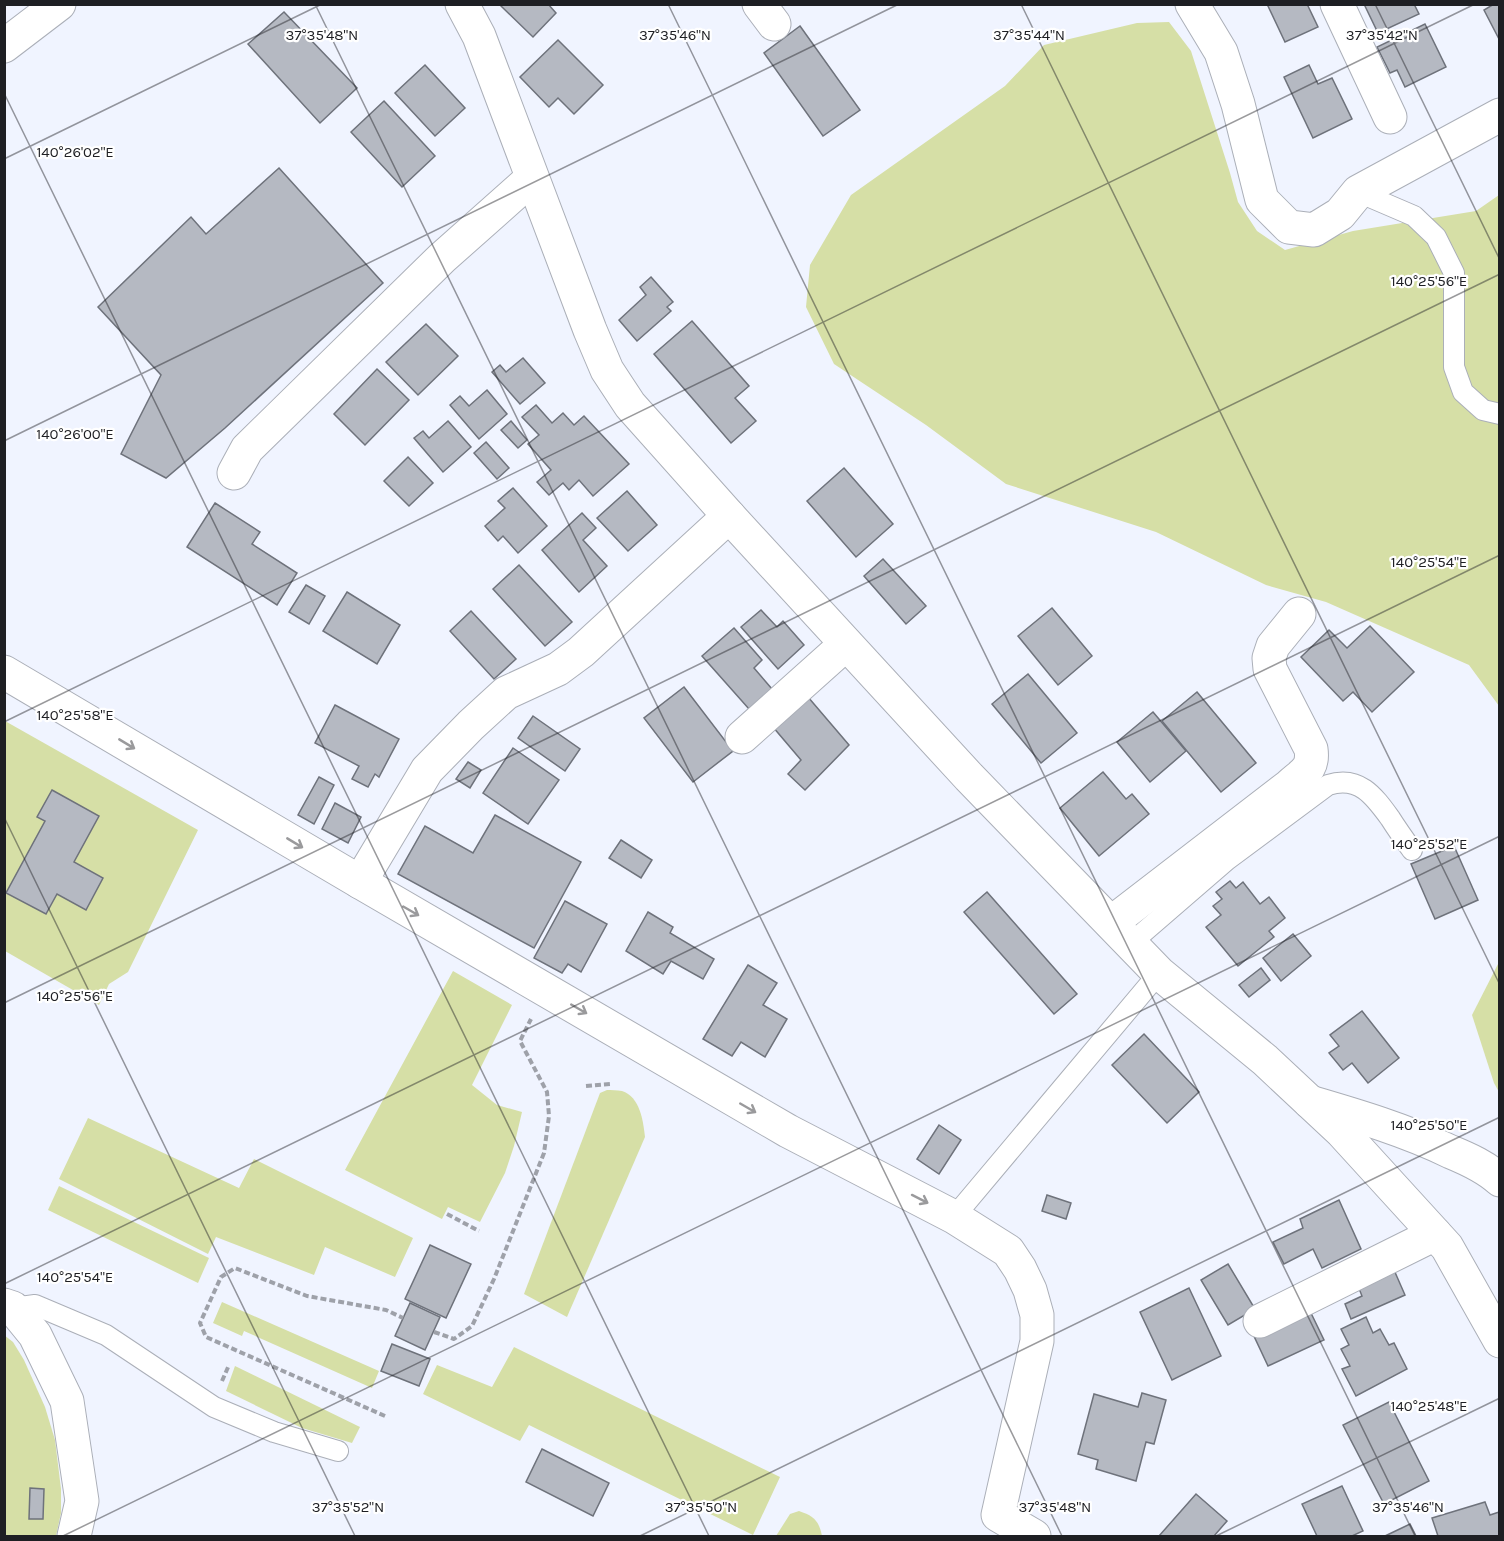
<svg xmlns="http://www.w3.org/2000/svg" width="1504" height="1541" viewBox="0 0 1504 1541" font-family="Karla,sans-serif">
  <style>
    .green { fill: #d6dfa6 }
    .building { fill: #b5b9c2; stroke: #6e727b; stroke-width: 1.5 }
    .lines { fill: none; stroke-linecap: round; stroke-linejoin: round }
    .service-casing { stroke: #abafb8; stroke-width: 22 }
    .minor-casing { stroke: #abafb8; stroke-width: 35 }
    .tertiary-casing { stroke: #abafb8; stroke-width: 35 }
    .path { stroke: #9ea1a9; stroke-width: 4; stroke-dasharray: 6 3; stroke-linecap: butt }
    .service { stroke: #fff; stroke-width: 20 }
    .minor { stroke: #fff; stroke-width: 33 }
    .tertiary { stroke: #fff; stroke-width: 33 }
    .oneway { stroke: #9a9a9c }
    .ticks { fill: none; stroke: #1e1f23; stroke-width: 1.5; stroke-opacity: 0.45 }
    .ticks-label { font-size: 15px; text-anchor: middle; fill: #1e1f23; stroke: #fff; stroke-width: 4.5; stroke-linejoin: round; paint-order: stroke }
  </style>
  <rect width="100%" height="100%" fill="#f0f4ff"/>
  <!-- green -->
  <g class="green">
    <path d="M1169,22L1191,51L1230,173L1238,202L1257,231L1285,250L1353,231L1476,211L1499,195V706L1469,665L1326,602L1266,585L1156,532L1006,484L926,425L834,364L806,307L810,265L851,195L1005,86L1044,45L1137,23Z"/>
    <path d="M5,721L198,830L128,972L109,984L99,1005L5,951Z"/>
    <path d="M1499,962V1092L1494,1083L1472,1015Z"/>
    <path d="M453,971L512,1005L472,1085L497,1105L522,1112L514,1146L505,1173L480,1222L448,1207L442,1219L345,1170Z"/>
    <path d="M607,1090C611,1090 617,1090 622,1091C640,1097 643,1120 645,1137L567,1317L524,1294L600,1093Z"/>
    <path d="M88,1118L239,1188L254,1159L413,1238L395,1277L325,1247L314,1275L216,1237L208,1254L59,1179Z"/>
    <path d="M59,1186L209,1258L198,1283L48,1210Z"/>
    <path d="M222,1302L379,1371L372,1388L244,1331L242,1336L213,1323Z"/>
    <path d="M4,1335L13,1342L24,1360L45,1407L55,1440L61,1489V1513L56,1536H5Z"/>
    <path d="M514,1347L780,1477L753,1535L529,1425L520,1441L423,1394L437,1365L492,1387Z"/>
    <path d="M235,1366L360,1427L352,1443L302,1428L226,1391Z"/>
    <path d="M799,1511C814,1516 819,1521 822,1536H776L790,1514Z"/>
  </g>
  <!-- building -->
  <g class="building">
    <path d="M503,4H548L556,13L533,37L501,6Z"/>
    <path d="M1267,4H1307L1318,27L1285,42Z"/>
    <path d="M1364,4H1414L1419,14L1378,33Z"/>
    <path d="M1494,4H1500V41L1484,10Z"/>
    <path d="M284,12L357,88L320,123L248,44Z"/>
    <path d="M1425,24L1446,67L1405,87L1397,70L1390,73L1377,47Z"/>
    <path d="M800,26L860,110L823,136L764,53Z"/>
    <path d="M558,40L603,85L574,114L558,98L549,107L520,77Z"/>
    <path d="M425,65L465,108L435,136L395,93Z"/>
    <path d="M1309,65L1318,84L1332,78L1352,119L1313,138L1284,77Z"/>
    <path d="M384,101L435,156L402,187L351,132Z"/>
    <path d="M279,168L383,283L225,428L166,478L121,454L161,375L98,307L191,217L206,234Z"/>
    <path d="M651,277L673,302L667,307L671,311L637,341L619,320L646,295L640,287Z"/>
    <path d="M692,321L749,386L735,398L756,421L731,443L654,354Z"/>
    <path d="M426,324L458,356L418,395L386,362Z"/>
    <path d="M523,358L545,383L520,404L492,372L500,365L506,372Z"/>
    <path d="M377,369L409,400L365,445L334,414Z"/>
    <path d="M487,390L507,414L479,439L450,405L460,396L469,406Z"/>
    <path d="M536,405L552,423L563,413L574,425L584,416L629,464L593,496L579,480L569,490L563,483L549,495L537,482L551,470L528,444L539,435L522,417Z"/>
    <path d="M448,421L471,447L443,472L414,438L423,431L429,438Z"/>
    <path d="M511,421L527,440L518,448L501,430Z"/>
    <path d="M486,442L509,468L497,479L474,453Z"/>
    <path d="M408,457L433,483L409,506L384,481Z"/>
    <path d="M844,468L893,524L856,557L807,501Z"/>
    <path d="M513,488L547,526L518,553L503,536L498,541L485,526L505,508L498,501Z"/>
    <path d="M627,491L657,525L628,551L597,518Z"/>
    <path d="M215,503L260,532L252,544L297,573L277,605L187,547Z"/>
    <path d="M582,513L596,528L583,540L607,566L579,592L542,550Z"/>
    <path d="M883,559L926,606L906,624L864,576Z"/>
    <path d="M519,565L572,622L545,646L493,589Z"/>
    <path d="M306,585L325,596L309,624L289,612Z"/>
    <path d="M347,592L400,625L377,664L323,631Z"/>
    <path d="M1052,608L1092,656L1058,685L1018,636Z"/>
    <path d="M761,610L777,627L783,621L804,645L778,669L741,627Z"/>
    <path d="M471,611L516,659L494,679L450,631Z"/>
    <path d="M1370,626L1414,672L1372,712L1353,692L1343,701L1301,657L1329,630L1347,648Z"/>
    <path d="M734,628L762,660L754,668L772,689L749,709L702,656Z"/>
    <path d="M1028,674L1077,733L1041,763L992,704Z"/>
    <path d="M684,687L733,751L693,782L644,718Z"/>
    <path d="M1197,692L1256,763L1221,792L1162,721Z"/>
    <path d="M808,697L849,745L805,790L788,774L801,760L773,727Z"/>
    <path d="M335,705L399,739L379,777L375,774L368,787L352,779L359,766L315,743Z"/>
    <path d="M1153,712L1186,751L1150,782L1117,742Z"/>
    <path d="M533,716L580,749L565,771L518,738Z"/>
    <path d="M513,748L559,780L528,824L483,793Z"/>
    <path d="M468,762L481,770L470,788L456,779Z"/>
    <path d="M1103,772L1126,799L1132,794L1149,814L1099,856L1060,808Z"/>
    <path d="M319,777L334,785L314,824L298,815Z"/>
    <path d="M52,790L99,816L74,862L103,878L86,910L57,894L46,914L6,893L45,821L37,817Z"/>
    <path d="M335,803L361,817L348,843L322,829Z"/>
    <path d="M495,815L581,862L534,948L398,874L425,826L473,853Z"/>
    <path d="M621,840L652,860L641,878L609,858Z"/>
    <path d="M1454,846L1478,900L1435,919L1411,864Z"/>
    <path d="M1230,881L1236,888L1243,882L1260,904L1269,897L1285,918L1269,931L1274,937L1238,966L1206,927L1221,915L1213,906L1222,899L1216,892Z"/>
    <path d="M987,892L1077,994L1054,1014L964,912Z"/>
    <path d="M565,901L607,924L581,972L568,964L562,973L534,958Z"/>
    <path d="M648,912L673,927L670,933L714,959L703,979L671,961L663,974L626,951Z"/>
    <path d="M1293,934L1311,956L1281,981L1263,958Z"/>
    <path d="M748,965L777,983L763,1005L787,1019L765,1057L741,1042L732,1056L703,1039Z"/>
    <path d="M1261,968L1270,980L1249,997L1239,985Z"/>
    <path d="M1362,1011L1399,1058L1368,1083L1352,1063L1343,1070L1329,1053L1339,1046L1330,1035Z"/>
    <path d="M1144,1034L1199,1092L1167,1123L1112,1065Z"/>
    <path d="M939,1125L961,1140L939,1174L917,1159Z"/>
    <path d="M1047,1195L1071,1203L1066,1219L1042,1211Z"/>
    <path d="M1339,1200L1361,1249L1322,1268L1313,1249L1284,1264L1273,1242L1303,1228L1300,1219Z"/>
    <path d="M430,1245L471,1264L446,1318L405,1299Z"/>
    <path d="M1228,1264L1255,1309L1228,1325L1201,1280Z"/>
    <path d="M1394,1270L1405,1295L1351,1319L1345,1304L1362,1296L1358,1286Z"/>
    <path d="M1189,1288L1221,1356L1172,1380L1140,1312Z"/>
    <path d="M410,1303L440,1317L425,1350L395,1336Z"/>
    <path d="M1309,1309L1324,1340L1268,1366L1253,1334Z"/>
    <path d="M1366,1317L1373,1333L1380,1329L1389,1345L1394,1343L1407,1369L1356,1396L1342,1369L1350,1366L1341,1349L1349,1345L1341,1329Z"/>
    <path d="M392,1344L430,1359L419,1386L381,1371Z"/>
    <path d="M1142,1393L1166,1400L1154,1444L1146,1442L1136,1481L1096,1469L1098,1460L1078,1454L1094,1394L1138,1407Z"/>
    <path d="M1389,1402L1429,1481L1384,1504L1343,1425Z"/>
    <path d="M542,1449L609,1483L593,1516L526,1482Z"/>
    <path d="M1342,1486L1363,1531L1352,1536H1317L1302,1504Z"/>
    <path d="M30,1488L44,1489L43,1519H29Z"/>
    <path d="M1196,1494L1227,1521L1214,1536H1159Z"/>
    <path d="M1485,1502L1490,1515L1499,1512L1500,1536H1438L1432,1518Z"/>
    <path d="M1410,1524L1416,1536H1385Z"/>
  </g>
  <g class="lines">
    <!-- service casing -->
    <g class="service-casing">
      <g id="service">
        <path d="M1358,192L1414,216L1436,237L1454,273V367L1463,392L1483,410L1500,414"/>
        <path d="M1131,943L1227,860L1328,785C1359,775 1374,796 1390,818C1397,829 1404,839 1412,850"/>
        <path d="M954,1217L1159,973"/>
        <path d="M13,1308L35,1305L106,1335L214,1407L274,1432L338,1451"/>
      </g>
    </g>
    <!-- minor casing -->
    <g class="minor-casing">
      <g id="minor">
        <path d="M759,4L774,24"/>
        <path d="M1192,4L1221,52L1238,104L1262,200L1289,227L1314,230L1340,214L1358,192L1500,115"/>
        <path d="M1337,4L1390,117"/>
        <path d="M4,46L59,4"/>
        <path d="M234,473L247,449L442,258L532,178"/>
        <path d="M4,672L360,882L788,1131L954,1217L1008,1251L1020,1269L1030,1290L1037,1315V1341L998,1515L1034,1536"/>
        <path d="M742,737L846,644"/>
        <path d="M360,882L427,770L471,725L506,693L558,669L581,652L729,516"/>
        <path d="M1111,923L1289,786C1303,773 1314,770 1311,749L1270,669L1269,658L1273,646L1299,614"/>
        <path d="M1310,1102C1358,1116 1405,1130 1451,1152C1468,1159 1486,1167 1500,1180"/>
        <path d="M4,1305L13,1308L35,1335L67,1401L82,1501L74,1536"/>
        <path d="M1260,1321L1435,1234"/>
      </g>
    </g>
    <!-- tertiary casing -->
    <g class="tertiary-casing">
      <path id="tertiary" d="M462,4L479,36L590,330L607,370L630,405L729,516L969,777L1159,973L1265,1060L1342,1132L1447,1247L1500,1341"/>
    </g>
    <!-- path -->
    <g class="path">
      <path d="M586,1086L610,1084"/>
      <path d="M447,1214L479,1231"/>
      <path d="M434,1332L454,1339L472,1326L494,1279L544,1153L549,1116L547,1092L520,1041L531,1019"/>
      <path d="M222,1381L229,1365"/>
      <path d="M385,1416L206,1337L200,1323L221,1277L235,1268L307,1296L386,1310L403,1318"/>
    </g>
    <!-- service -->
    <use href="#service" class="service"/>
    <!-- minor -->
    <use href="#minor" class="minor"/>
    <!-- tertiary -->
    <use href="#tertiary" class="tertiary"/>
  </g>
  <!-- one-way arrows -->
  <defs><path id="oneway-shaft" d="M-6 0H5M1.5-3L5.5 0L1.5 3" fill="none" stroke-width="1.6" stroke-linecap="round" stroke-linejoin="round" transform="scale(1.5)"/></defs>
  <g class="oneway">
    <use href="#oneway-shaft" transform="translate(127 744) rotate(31)"/>
    <use href="#oneway-shaft" transform="translate(295 843) rotate(31)"/>
    <use href="#oneway-shaft" transform="translate(411 911) rotate(30)"/>
    <use href="#oneway-shaft" transform="translate(579 1009) rotate(30)"/>
    <use href="#oneway-shaft" transform="translate(748 1108) rotate(30)"/>
    <use href="#oneway-shaft" transform="translate(920 1199) rotate(27)"/>
  </g>
  <!-- ticks -->
  <path class="ticks" d="M315,4L1062,1536M668,4L1415,1536M1021,4L1500,985M1375,4L1500,260M4,93L709,1536M4,159L322,4M4,441L899,4M4,722L1475,4M4,817L355,1536M4,1003L1500,274M4,1284L1500,555M63,1536L1500,836M640,1536L1500,1117M1216,1536L1500,1398"/>
  <g class="ticks-label">
    <text x="322" y="40">37°35'48"N</text>
    <text x="1029" y="40">37°35'44"N</text>
    <text x="1382" y="40">37°35'42"N</text>
    <text x="675" y="40">37°35'46"N</text>
    <text x="75" y="157">140°26'02"E</text>
    <text x="1429" y="286">140°25'56"E</text>
    <text x="75" y="439">140°26'00"E</text>
    <text x="1429" y="567">140°25'54"E</text>
    <text x="75" y="720">140°25'58"E</text>
    <text x="1429" y="849">140°25'52"E</text>
    <text x="75" y="1001">140°25'56"E</text>
    <text x="1429" y="1130">140°25'50"E</text>
    <text x="75" y="1282">140°25'54"E</text>
    <text x="1429" y="1411">140°25'48"E</text>
    <text x="348" y="1512">37°35'52"N</text>
    <text x="701" y="1512">37°35'50"N</text>
    <text x="1055" y="1512">37°35'48"N</text>
    <text x="1408" y="1512">37°35'46"N</text>
  </g>
  <!-- border -->
  <rect width="1504" height="1541" fill="none" stroke="#1e1f23" stroke-width="12"/>
</svg>
